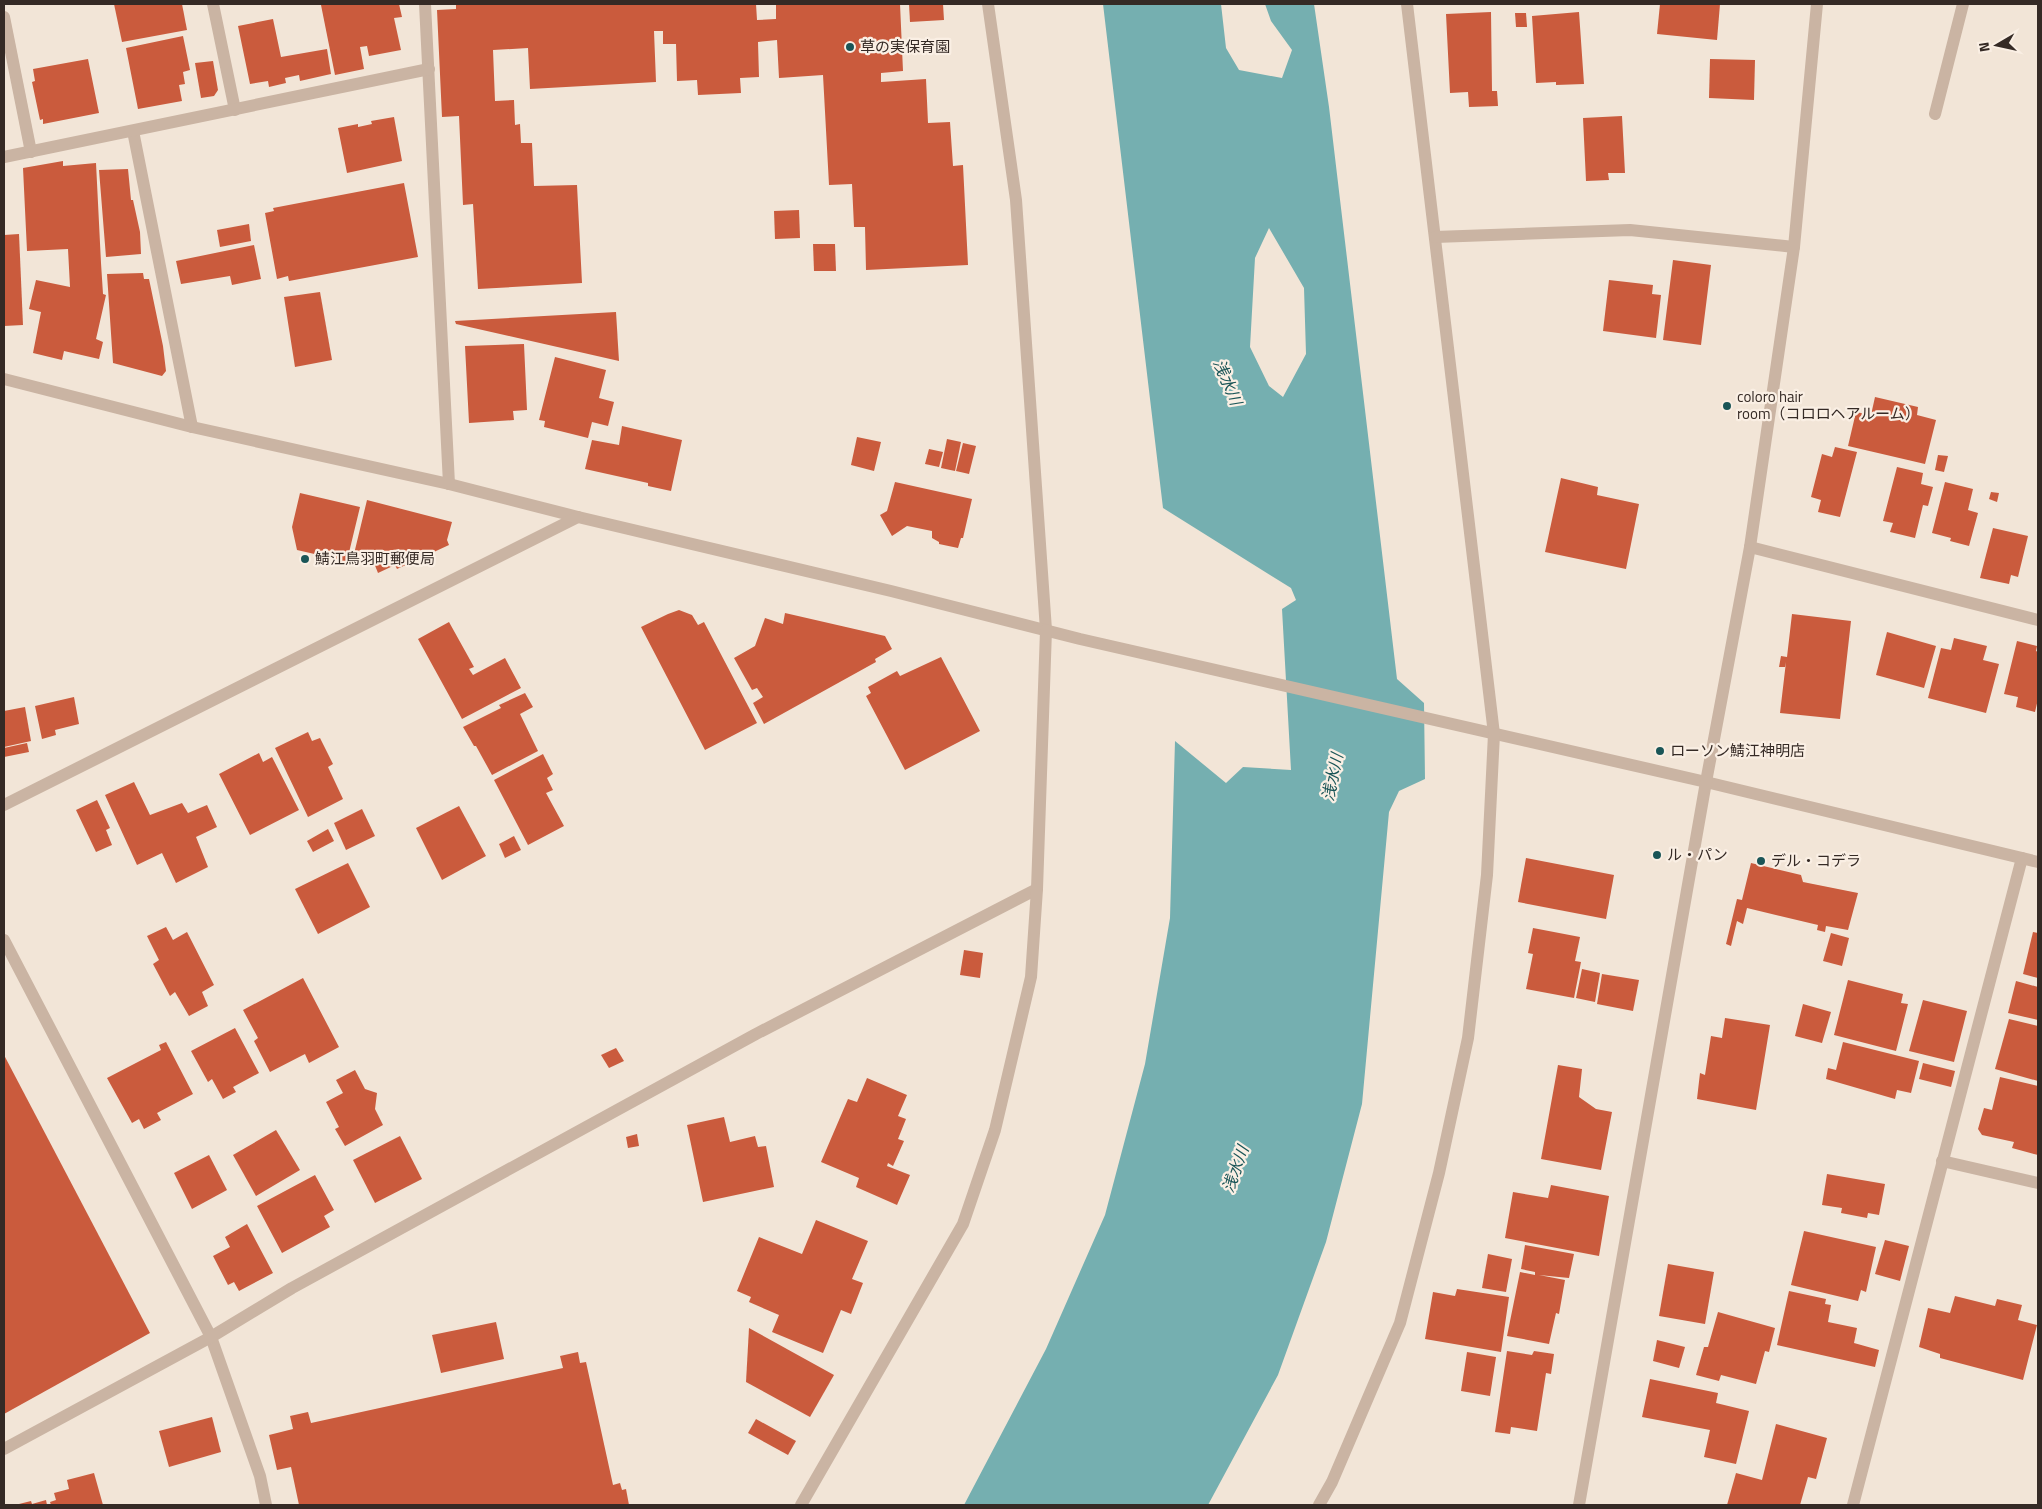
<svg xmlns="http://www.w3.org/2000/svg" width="2042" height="1509" viewBox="0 0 2042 1509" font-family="'Titillium Web','Noto Sans JP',sans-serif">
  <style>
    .water { fill: #75afb0; fill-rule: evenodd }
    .building { fill: #ca5b3d }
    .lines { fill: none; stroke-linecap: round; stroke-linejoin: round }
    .minor { stroke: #cab4a3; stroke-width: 12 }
    .tertiary { stroke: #cab4a3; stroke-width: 12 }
    .poi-dot { fill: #1a5557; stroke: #faefe4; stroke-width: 2 }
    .labels { text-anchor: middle; stroke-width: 4.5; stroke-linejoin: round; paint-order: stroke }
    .poi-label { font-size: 15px; fill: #352a25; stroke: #faefe4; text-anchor: start }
    .water-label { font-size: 16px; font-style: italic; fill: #1a5557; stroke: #faefe4 }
  </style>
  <rect width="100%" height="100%" fill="#f2e5d7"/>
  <!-- water -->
  <path class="water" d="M1103,4H1221L1226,48L1239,70L1282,78L1292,50L1271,21L1265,4H1314L1329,107L1397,679L1424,703L1425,779L1399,791L1389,812L1362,1104L1326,1242L1278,1375L1208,1505H964L1046,1349L1105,1215L1145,1064L1170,918L1175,741L1226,783L1243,767L1291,770L1282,609L1296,600L1291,588L1163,508ZM1269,228L1304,288L1306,354L1283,397L1269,386L1250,347L1255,258Z"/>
  <!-- building -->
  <g class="building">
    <path d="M114,4H182L187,30L122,42Z"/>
    <path d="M329,4H399L402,17L394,18L401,50L369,56L367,46L360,47L364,69L335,75L321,5Z"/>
    <path d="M456,4H756L757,20L776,19V4H900L903,71L881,73V82L926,79L928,123L950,122L953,166L963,165L968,265L866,270L865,227H854L852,184L829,185L823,75L779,78L777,40L758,42L759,77L740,78L741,93L698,95L697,80L677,81L676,44H663V31H654L656,82L530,89L528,48L493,50L495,101L514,100L515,125L520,124L521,143H532L534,186L577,185L582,283L478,289L473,204L463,205L459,116L442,117L437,10L456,9Z"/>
    <path d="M909,4H943L944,20L910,22Z"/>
    <path d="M1660,4H1720L1717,40L1657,34Z"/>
    <path d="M1491,12L1492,91H1497L1498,106L1469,107L1468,92L1450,93L1446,14Z"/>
    <path d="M1579,12L1584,84L1556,85V82L1536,83L1532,16Z"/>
    <path d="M1515,13H1526L1527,27H1516Z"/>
    <path d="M273,19L281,57L327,49L331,74L300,81L299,75L285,78L286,83L269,87L268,81L250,84L238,26Z"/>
    <path d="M183,36L190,70L183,72L185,84L179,85L182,101L138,109L126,48Z"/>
    <path d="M88,59L99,113L43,124V119L40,120L32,82L35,81L33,69Z"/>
    <path d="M1710,59L1755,60L1754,100L1709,98Z"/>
    <path d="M213,61L218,90L214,96L201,98L195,63Z"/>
    <path d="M1622,116L1625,173H1608L1609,180L1586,181L1583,118Z"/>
    <path d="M394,117L402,161L347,173L338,128L358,124V127L372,124L371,121Z"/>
    <path d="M63,161V166L96,163L101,263L103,294L106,295L96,339L103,342L99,359L64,351L62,360L33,353L41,312L29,309L36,280L70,287L68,249L27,251L23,168Z"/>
    <path d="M128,169L131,200H133L140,232L141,254L106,257L99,170Z"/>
    <path d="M404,183L418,257L289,281L288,276L277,279L265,213L274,211L273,208Z"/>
    <path d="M799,210L800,238L775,239L774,211Z"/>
    <path d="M249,224L251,241L220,247L217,230Z"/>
    <path d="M19,234L23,325L4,326V235Z"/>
    <path d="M813,244H835L836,271H814Z"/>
    <path d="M254,245L261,279L232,285L230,276L181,284L176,261Z"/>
    <path d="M1673,260L1711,265L1701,345L1663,340Z"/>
    <path d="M143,273L144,279H149L163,346L166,371L162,376L113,363L107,274Z"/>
    <path d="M1609,280L1653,285L1652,294L1661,295L1656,338L1603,331Z"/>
    <path d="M320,292L332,360L295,367L284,297Z"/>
    <path d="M616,312L619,361L456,324L455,321Z"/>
    <path d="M524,344L527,410L513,411L514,420L469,423L465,346Z"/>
    <path d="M555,357L606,370L599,398L614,402L608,426L592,422L588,438L544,427L545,421L539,420Z"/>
    <path d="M1875,397L1918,407L1917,415L1936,420L1925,464L1848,446L1856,412L1871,415Z"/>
    <path d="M622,426L682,440L671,491L648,486V483L585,469L592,440L619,445Z"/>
    <path d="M857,437L881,442L874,471L851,465Z"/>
    <path d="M947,439L961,442L955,471L941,468Z"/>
    <path d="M963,443L976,446L969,474L956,471Z"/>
    <path d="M1835,447L1857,452L1840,517L1818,512L1821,500L1811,497L1822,454L1832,457Z"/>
    <path d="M929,449L943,452L939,467L925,464Z"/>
    <path d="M1938,455L1948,456L1944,472L1935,470Z"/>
    <path d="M1897,467L1923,473L1921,484L1933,487L1928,506L1923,505L1915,538L1890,532L1893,523L1883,521Z"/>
    <path d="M1561,478L1598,487L1597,495L1639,504L1626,569L1545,552Z"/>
    <path d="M895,482L972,499L963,538H961L958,548L939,544V542L932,538V531L907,526L892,536L880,515L887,511Z"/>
    <path d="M1945,482L1973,489L1968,510L1978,513L1969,546L1950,541L1951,538L1932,533Z"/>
    <path d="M1991,492L1999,493L1997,502L1989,499Z"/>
    <path d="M300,493L360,507L346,565L332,562V558L297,550L292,527Z"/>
    <path d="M367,500L452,522L447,540L449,545L397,569L395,565L378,573L372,558L354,554Z"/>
    <path d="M1993,528L2028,536L2018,577L2011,575L2009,584L1980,578Z"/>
    <path d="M679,610L692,615L698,625L704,622L757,723L705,750L641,627L668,614Z"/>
    <path d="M785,613L885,636L892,649L875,659L876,662L764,724L753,703L763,697L757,688L752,690L734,658L755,646L765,618L783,624Z"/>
    <path d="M1792,614L1851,621L1840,719L1780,713L1786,662L1785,667H1779L1781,656L1787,657Z"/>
    <path d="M449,622L474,667L469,669L473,675L505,658L521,688L462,719L418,639Z"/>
    <path d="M1887,632L1936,646L1924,688L1876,675Z"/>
    <path d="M1954,638L1987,646L1983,660L1999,664L1986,713L1928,698L1941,648L1951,650Z"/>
    <path d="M2017,641L2037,646L2036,651L2038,652V699L2035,712L2016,707L2018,697L2004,694Z"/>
    <path d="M941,657L980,731L905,770L866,696L871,693L868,687L897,671L900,676Z"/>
    <path d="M525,693L533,707L520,714L538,751L492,775L476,746H474L463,727L501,708L499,705Z"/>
    <path d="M74,697L79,724L55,730L56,735L42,739L35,706Z"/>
    <path d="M25,707L31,741L4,747V711Z"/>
    <path d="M308,732L312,741L320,738L333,764L328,767L343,799L308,817L275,748Z"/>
    <path d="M27,743L29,752L4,757V748Z"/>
    <path d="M259,753L263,762L272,757L299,810L250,835L219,774Z"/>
    <path d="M543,754L553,774L547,778L553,790L546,793L564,826L528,845L494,780Z"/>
    <path d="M134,782L150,815L182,803L188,813L207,805L217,827L196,837L208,867L176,883L162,853L137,865L105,795Z"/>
    <path d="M97,800L110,828L106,830L112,845L96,852L76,810Z"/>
    <path d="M459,806L486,856L442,880L416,828Z"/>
    <path d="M362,809L375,836L346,850L334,823Z"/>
    <path d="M328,829L334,841L313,852L307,841Z"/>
    <path d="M514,836L521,850L505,858L499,844Z"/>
    <path d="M1526,858L1614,875L1606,919L1518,902Z"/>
    <path d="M348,863L370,907L318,934L295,889Z"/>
    <path d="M1751,863L1801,875L1803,882L1858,893L1848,930L1826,926L1825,932L1817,930L1818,925L1747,908L1743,924L1737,921L1731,946L1726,944L1737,899L1742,900Z"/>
    <path d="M166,927L173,940L187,932L214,985L202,992L208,1006L189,1016L175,992L170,996L153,964L159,960L147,936Z"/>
    <path d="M1533,928L1580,937L1575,961L1581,962L1574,998L1526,989L1533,954L1528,953Z"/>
    <path d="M2033,932L2038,933V978L2023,974Z"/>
    <path d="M1831,933L1849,938L1842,966L1823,961Z"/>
    <path d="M964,950L983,953L980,978L960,975Z"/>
    <path d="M1582,969L1600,973L1595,1002L1576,998Z"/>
    <path d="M1602,974L1639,980L1633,1011L1597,1004Z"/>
    <path d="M303,978L339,1047L309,1063L305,1054L270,1072L254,1041L258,1038L243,1010Z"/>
    <path d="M1848,980L1903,994L1901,1003L1908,1004L1896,1051L1834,1035Z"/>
    <path d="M2016,981L2038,987V1020L2008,1013Z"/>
    <path d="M1923,1000L1967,1011L1954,1062L1909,1051Z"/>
    <path d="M1803,1004L1831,1012L1822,1043L1795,1036Z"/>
    <path d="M1725,1018L1770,1025L1756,1110L1697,1099L1700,1073L1705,1075L1711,1036L1722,1038Z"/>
    <path d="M2009,1019L2038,1026V1081L1995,1069Z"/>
    <path d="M235,1028L259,1073L233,1087L236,1092L223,1099L212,1079L208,1082L191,1051Z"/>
    <path d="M166,1042L193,1094L157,1113L161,1120L144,1129L139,1119L132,1123L107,1078L161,1050L159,1045Z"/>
    <path d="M1843,1042L1919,1061L1911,1093L1897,1090L1895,1099L1826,1079L1828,1068L1836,1070Z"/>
    <path d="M616,1048L624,1061L609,1068L601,1055Z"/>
    <path d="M4,1055L150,1333L4,1414Z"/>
    <path d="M1923,1063L1955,1071L1951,1087L1919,1079Z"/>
    <path d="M1558,1065L1582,1069L1579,1097L1596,1109L1612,1112L1601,1170L1541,1159Z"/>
    <path d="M355,1070L365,1089L377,1093L375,1109L383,1125L345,1146L335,1129L339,1127L326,1102L343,1093L336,1080Z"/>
    <path d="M2000,1077L2038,1086V1155L2012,1148L2014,1142L1982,1135L1978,1129L1984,1108L1992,1110Z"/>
    <path d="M867,1078L907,1095L898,1116L906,1119L898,1139L904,1141L893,1166L888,1163L887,1166L910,1175L897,1205L856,1187L859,1178L821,1162L848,1099L857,1102Z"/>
    <path d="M724,1117L730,1142L755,1136L758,1147L766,1146L774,1187L703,1202L687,1125Z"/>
    <path d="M276,1130L300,1170L256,1196L233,1155Z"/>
    <path d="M637,1134L639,1146L628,1148L626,1137Z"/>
    <path d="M400,1136L422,1179L375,1203L353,1160Z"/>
    <path d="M209,1155L227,1190L192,1209L174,1173Z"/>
    <path d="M1827,1174L1885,1184L1879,1215L1868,1213L1867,1218L1841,1213L1842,1208L1822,1205Z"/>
    <path d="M315,1175L334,1210L324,1216L330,1227L282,1253L257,1206Z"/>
    <path d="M1551,1185L1609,1196L1599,1256L1505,1238L1513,1192L1548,1198Z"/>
    <path d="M816,1220L868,1241L852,1279L863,1283L851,1314L841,1310L823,1353L772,1332L779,1315L749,1302L751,1297L737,1291L759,1237L802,1254Z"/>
    <path d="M247,1224L273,1273L239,1291L234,1282L228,1285L213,1256L230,1247L225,1237Z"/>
    <path d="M1804,1231L1876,1247L1866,1292L1861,1290L1858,1301L1791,1285Z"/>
    <path d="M1885,1240L1909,1246L1900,1281L1875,1274Z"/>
    <path d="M1525,1245L1574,1254L1569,1278L1539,1275L1565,1280L1559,1314L1556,1313L1549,1344L1507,1336L1520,1272L1535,1275V1272L1521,1269Z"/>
    <path d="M1488,1254L1512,1259L1506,1292L1482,1288Z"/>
    <path d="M1668,1264L1714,1272L1705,1324L1659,1316Z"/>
    <path d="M1457,1289L1509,1297L1501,1352L1425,1339L1433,1292L1455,1296Z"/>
    <path d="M1789,1291L1826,1299L1825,1304L1831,1305L1828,1322L1857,1328L1854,1343L1879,1350L1875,1367L1777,1345Z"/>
    <path d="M1955,1296L1995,1306L1997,1299L2022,1305L2018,1320L2037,1325L2023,1380L1940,1358V1354L1919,1347L1928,1308L1950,1313Z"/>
    <path d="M1718,1312L1775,1328L1769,1352L1765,1351L1756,1384L1721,1375L1719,1381L1696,1375L1704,1347H1708Z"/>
    <path d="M496,1322L504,1359L441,1373L432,1335Z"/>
    <path d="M749,1328L834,1375L810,1417L746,1382Z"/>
    <path d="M1657,1340L1685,1347L1679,1368L1653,1361Z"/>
    <path d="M1507,1351L1532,1355L1534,1351L1554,1354L1551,1374L1546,1373L1537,1431L1511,1427L1510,1434L1495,1432Z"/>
    <path d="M578,1352L580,1363L586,1362L613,1485L620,1483L622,1490L626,1489L629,1505H299L291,1467L277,1470L269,1435L293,1429L290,1416L308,1412L311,1423L563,1368L560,1356Z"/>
    <path d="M1467,1352L1496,1357L1490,1396L1461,1391Z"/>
    <path d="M1650,1379L1718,1393L1716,1403L1749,1411L1736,1464L1704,1457L1710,1430L1642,1417Z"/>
    <path d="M212,1417L221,1452L169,1467L159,1431Z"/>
    <path d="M756,1419L796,1441L788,1455L748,1433Z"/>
    <path d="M1776,1424L1827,1438L1816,1479L1808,1477L1800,1505H1727L1736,1473L1762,1480Z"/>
    <path d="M94,1473L103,1505H51L50,1502L56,1500L54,1493L69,1489L67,1480Z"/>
    <path d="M46,1500L47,1505H15L31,1501L32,1504Z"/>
  </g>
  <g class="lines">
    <!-- minor -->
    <g class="minor">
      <path d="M213,4L235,110"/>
      <path d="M425,4L449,484"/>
      <path d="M988,4L1016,200L1046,630"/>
      <path d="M1407,4L1494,734"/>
      <path d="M4,17L31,152"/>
      <path d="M1935,114L1963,4"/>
      <path d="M133,131L192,427"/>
      <path d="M4,157L429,69"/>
      <path d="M1435,237L1630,230L1794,247"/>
      <path d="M1750,547L2038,620"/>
      <path d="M4,940L211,1337L260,1476L266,1505"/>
      <path d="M1942,1161L2038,1183"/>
      <path d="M4,1449L211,1337L292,1288L756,1034L1037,889"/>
      <path d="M1853,1505L2022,858"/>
    </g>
    <!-- tertiary -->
    <g class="tertiary">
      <path d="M4,379L192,427L449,484L578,517L891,591L1080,639L1706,782L2038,862"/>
      <path d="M4,805L578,517"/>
      <path d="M801,1505L963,1224L995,1130L1031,977L1037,889L1046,630"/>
      <path d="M1319,1505L1332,1482L1400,1323L1439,1173L1468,1038L1487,875L1494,734"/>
      <path d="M1579,1505L1706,782L1750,547L1794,247L1817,4"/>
    </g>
  </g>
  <!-- markers -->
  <g class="poi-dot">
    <circle cx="850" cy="47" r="5"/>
    <circle cx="1727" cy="406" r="5"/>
    <circle cx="305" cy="559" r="5"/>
    <circle cx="1660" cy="751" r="5"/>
    <circle cx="1657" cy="855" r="5"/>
    <circle cx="1761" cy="861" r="5"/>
  </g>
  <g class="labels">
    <!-- poi labels -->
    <g class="poi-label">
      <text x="860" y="52">草の実保育園</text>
      <text x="1737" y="402">coloro hair<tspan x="1737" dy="17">room（コロロヘアルーム）</tspan></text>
      <text x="315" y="564">鯖江鳥羽町郵便局</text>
      <text x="1670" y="756">ローソン鯖江神明店</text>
      <text x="1667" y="860">ル・パン</text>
      <text x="1771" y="866">デル・コデラ</text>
    </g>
    <!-- water labels -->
    <g class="water-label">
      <text transform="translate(1228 382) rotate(67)" y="6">浅水川</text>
      <text transform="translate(1332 777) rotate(-78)" y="6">浅水川</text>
      <text transform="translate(1235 1169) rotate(-70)" y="6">浅水川</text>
    </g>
  </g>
  <!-- border -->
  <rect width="2042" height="1509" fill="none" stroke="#352a25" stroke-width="10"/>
  <!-- north arrow -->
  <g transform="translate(1997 45) rotate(261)" stroke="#faefe4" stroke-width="4" paint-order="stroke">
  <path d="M0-4L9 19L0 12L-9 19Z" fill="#352a25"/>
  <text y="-8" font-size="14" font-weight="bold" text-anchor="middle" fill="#352a25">N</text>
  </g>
</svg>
